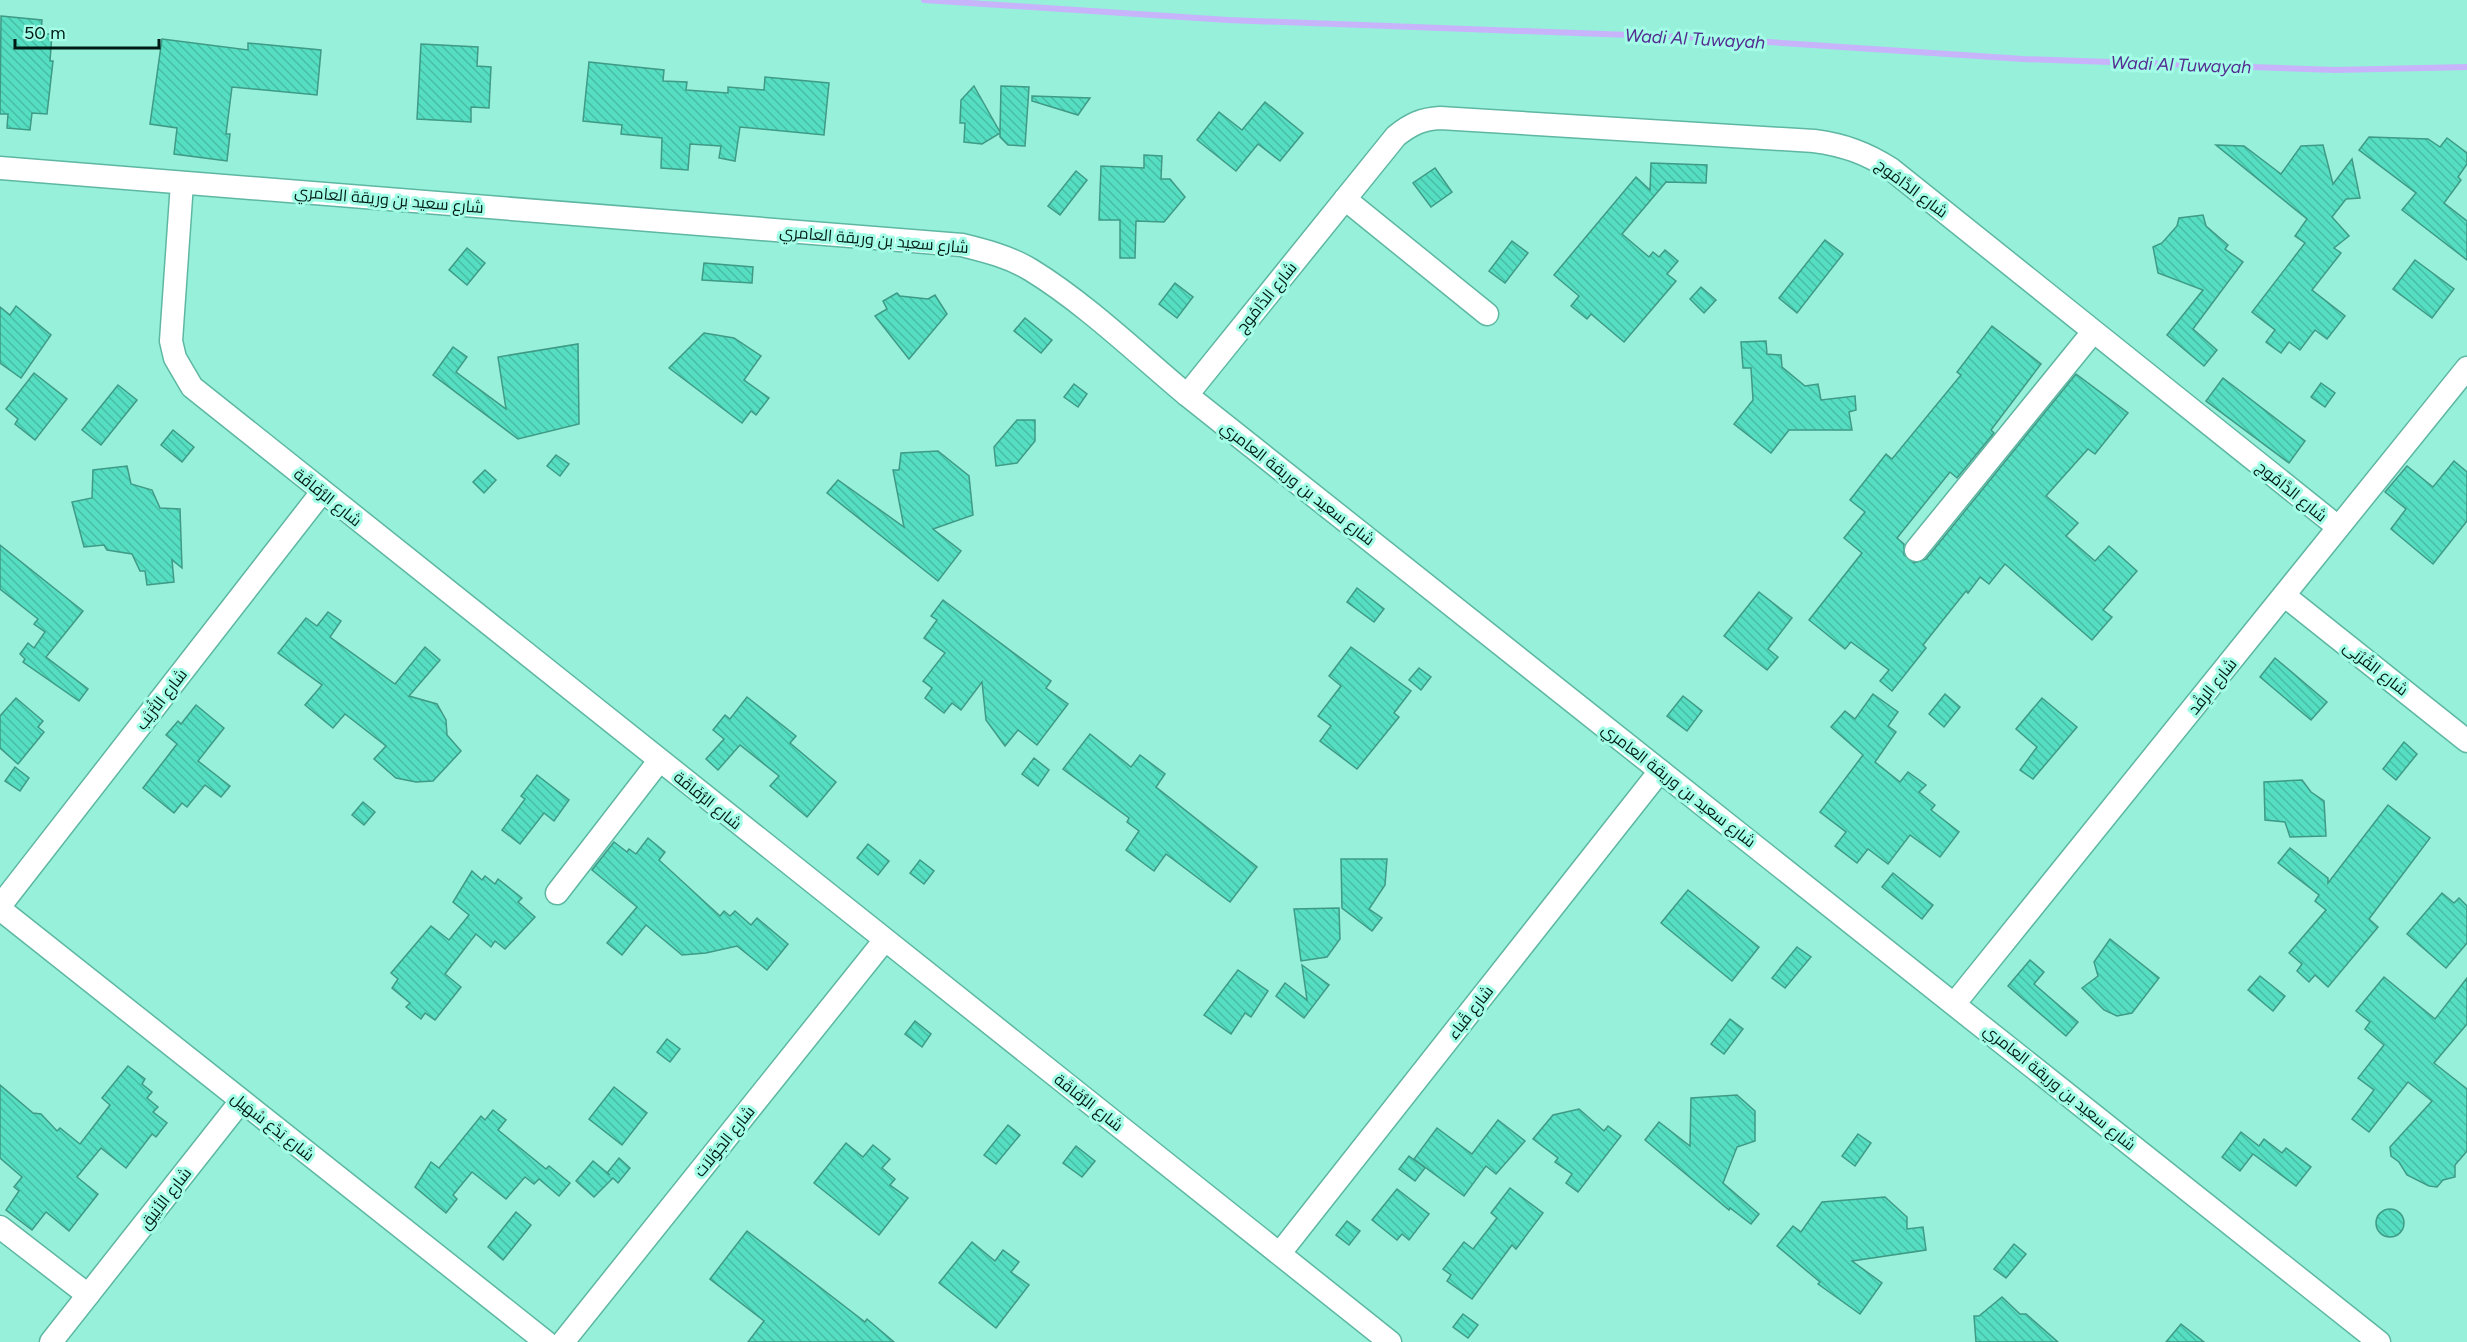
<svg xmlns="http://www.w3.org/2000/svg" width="2467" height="1342" viewBox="0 0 2467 1342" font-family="Figtree,Cairo,sans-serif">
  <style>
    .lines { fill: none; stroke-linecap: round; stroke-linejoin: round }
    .stream { stroke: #c7b4fb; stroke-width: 6 }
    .building { fill: url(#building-back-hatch); stroke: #3f9a86; stroke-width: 1.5 }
    .minor-casing { stroke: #5eb7a2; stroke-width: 25 }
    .minor { stroke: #fff; stroke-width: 22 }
    .labels { text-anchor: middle; stroke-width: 6; stroke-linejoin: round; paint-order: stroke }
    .street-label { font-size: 16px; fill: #001b15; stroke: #a4fee7 }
    .water-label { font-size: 18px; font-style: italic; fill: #542d91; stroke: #a4fee7 }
  </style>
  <defs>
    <pattern id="building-back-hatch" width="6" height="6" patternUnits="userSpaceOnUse" patternTransform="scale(1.5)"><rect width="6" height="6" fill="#55dec1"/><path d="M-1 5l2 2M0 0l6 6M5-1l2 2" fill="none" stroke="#48bea5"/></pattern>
  </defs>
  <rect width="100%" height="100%" fill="#97f0da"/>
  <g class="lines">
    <!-- stream -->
    <path class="stream" d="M924,0L1228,20L1708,38L2023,59L2335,70L2467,67"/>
  </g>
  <!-- building -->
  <g class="building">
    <path d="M1,16L42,20L41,34H52L50,61H53L47,114L32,113L30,130L7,128L8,114H0Z"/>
    <path d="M162,39L248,50V43L321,50L317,95L232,87L226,134H230L227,161L174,154L177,128L150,124Z"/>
    <path d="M421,44L478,47L477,66L491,67L489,108L471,107V122L417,119Z"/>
    <path d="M589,62L664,70L663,81L687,82L686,90L728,93V87L764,90L765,77L829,83L824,135L740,127L735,161L719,158L721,146L690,144L688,170L661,168L662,138L621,134L622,125L583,121Z"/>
    <path d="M974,86L1000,132L1001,86L1029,87L1025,146L1008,145L1000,137V133L982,144L964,142L965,123H960L961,100Z"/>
    <path d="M1032,96L1090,98L1078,115L1032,101Z"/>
    <path d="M1265,102L1303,133L1280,161L1258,144L1236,171L1197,140L1219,112L1242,130Z"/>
    <path d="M2369,137L2428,139L2440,147L2447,138L2467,153V164L2458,177L2461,180L2444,203L2467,221V260L2402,210L2416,193L2359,150Z"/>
    <path d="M2216,145L2244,146L2281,174L2301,146L2323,145L2333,184L2352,159L2360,198L2346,199L2332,217L2349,236L2334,248L2341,253L2312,290L2345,316L2327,339L2315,330L2300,350L2289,342L2281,353L2266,342L2275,330L2252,312L2305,243L2295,236L2307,219Z"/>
    <path d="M1144,155L1162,156L1161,179H1170L1185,197L1164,222L1136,221L1135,258H1120V220H1099L1101,166L1144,168Z"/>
    <path d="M1651,163L1707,165L1706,183L1666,182L1622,234L1649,257L1653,252L1659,257L1665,250L1678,261L1667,274L1676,281L1624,342L1591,314L1587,319L1571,306L1579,296L1554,275L1636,177L1650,190Z"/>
    <path d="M1435,168L1452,192L1431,207L1413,183Z"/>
    <path d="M1076,171L1087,180L1060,215L1048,206Z"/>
    <path d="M2203,215L2206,226L2228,245L2225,249L2243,262L2193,329L2217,350L2204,366L2167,335L2203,290L2158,273L2153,247L2162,243L2177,226L2179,218Z"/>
    <path d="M1825,240L1843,254L1797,313L1779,298Z"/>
    <path d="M1512,241L1528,253L1505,283L1489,271Z"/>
    <path d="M467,248L485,263L467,285L449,270Z"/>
    <path d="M2415,260L2454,289L2432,318L2393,289Z"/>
    <path d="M704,263L753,267L752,283L702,280Z"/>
    <path d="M1175,283L1193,297L1177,318L1159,304Z"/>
    <path d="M1701,287L1716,300L1704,313L1690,299Z"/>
    <path d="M897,293L900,296L928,299L935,295L947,314L909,359L875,316L887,309L883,301Z"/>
    <path d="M16,306L51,335L21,378L0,363V307L10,315Z"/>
    <path d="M1025,318L1052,340L1041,353L1014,331Z"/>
    <path d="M1992,326L2041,364L1991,430L1994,433L1957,478L1950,472L1897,538L1904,544V555L1914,563L1926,559L2076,374L2128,413L2095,454L2088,449L2046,496L2078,523L2066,536L2095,561L2109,546L2137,571L2103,610L2112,617L2092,640L2005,564L1989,584L1980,577L1968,593L1966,591L1923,645L1926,648L1892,691L1880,681L1889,670L1851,642L1845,649L1809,620L1862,553L1844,538L1865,512L1850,500L1886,454L1892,459L1961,375L1957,372Z"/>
    <path d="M704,333L734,338L761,356L744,380L769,398L756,415L751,411L742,423L669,368Z"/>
    <path d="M1766,341L1767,354L1781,355L1782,367L1805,386L1818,384L1821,400L1855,396L1856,410L1849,412L1852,430H1789L1771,453L1734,424L1753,400L1751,368H1743L1741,342Z"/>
    <path d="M578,344L579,424L518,439L433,375L453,347L467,357L456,372L506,409L498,357Z"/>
    <path d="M34,373L67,399L35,440L15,424L18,419L6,409Z"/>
    <path d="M2223,378L2305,441L2289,463L2206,401Z"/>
    <path d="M2321,383L2335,393L2325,407L2311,397Z"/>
    <path d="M1074,384L1087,394L1078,407L1064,397Z"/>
    <path d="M118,385L137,400L101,445L82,430Z"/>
    <path d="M1017,420H1035V441L1017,463L996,466L994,447Z"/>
    <path d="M173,430L194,447L182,462L161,445Z"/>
    <path d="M938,451L969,476L973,515L933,529L961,551L938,581L827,493L838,480L904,527L893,470H899L901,453Z"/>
    <path d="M556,455L569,464L560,476L547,466Z"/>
    <path d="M2454,461L2467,472V521L2433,564L2391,529L2406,509L2385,492L2407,466L2433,487Z"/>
    <path d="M127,466L131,484L152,490L160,508L180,509L182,568L172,560L174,582L147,585L145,571H140L132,554L107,550L104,545L84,547L72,502L92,498L93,470Z"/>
    <path d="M485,470L496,480L484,493L473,482Z"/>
    <path d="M0,545L83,611L46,657L88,689L79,701L23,662L25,659L20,654L28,643L34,648L45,632L34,624L38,619L0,589Z"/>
    <path d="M1357,588L1384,609L1374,622L1347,602Z"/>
    <path d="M1759,592L1792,618L1768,649L1778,657L1767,670L1724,636Z"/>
    <path d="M943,600L1051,681L1046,688L1068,704L1037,745L1018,730L1005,746L986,720L982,682L961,710L952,703L944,713L925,698L932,688L923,681L945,653L924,638L937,620L931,616Z"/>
    <path d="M328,612L341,621L330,637L395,684L425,647L440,660L409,696L437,704L446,720L447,735L461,751L433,781L416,782L396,778L374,759L386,746L345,714L333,728L305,705L322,685L278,653L306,618L317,626Z"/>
    <path d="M1351,647L1411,691L1394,713L1399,717L1357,769L1320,741L1331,726L1318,716L1341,686L1329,676Z"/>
    <path d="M2275,658L2327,702L2311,720L2260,677Z"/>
    <path d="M1419,668L1431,677L1421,690L1409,680Z"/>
    <path d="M1873,694L1898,712L1888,726L1896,732L1875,762L1900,782L1908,772L1926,785L1919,792L1935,805L1931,810L1959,832L1940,857L1910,835L1888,864L1868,849L1857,863L1835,846L1846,832L1820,812L1863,755L1831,727L1845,711L1855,719Z"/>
    <path d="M1945,694L1960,707L1944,727L1929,714Z"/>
    <path d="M1683,696L1702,711L1687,731L1667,716Z"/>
    <path d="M747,697L796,736L790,743L836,782L807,817L770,786L779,776L740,745L718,770L706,759L724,739L713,730L725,715L730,719Z"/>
    <path d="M16,698L43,721L38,727L44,732L18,764L0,748V716Z"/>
    <path d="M2042,698L2077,727L2033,779L2020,770L2037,747L2016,729Z"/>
    <path d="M196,705L224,728L198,761L230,786L221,797L205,785L187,807L182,803L174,813L143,788L177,744L166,735L178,721L181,724Z"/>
    <path d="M1090,734L1131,767L1140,755L1165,774L1156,787L1257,867L1230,902L1166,854L1154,871L1126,850L1139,831L1127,822L1129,818L1063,769Z"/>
    <path d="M2404,742L2417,754L2396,780L2383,769Z"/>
    <path d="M1034,758L1049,770L1038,786L1022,774Z"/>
    <path d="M15,767L29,778L20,791L5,781Z"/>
    <path d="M537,775L569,800L554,821L544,813L520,844L502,830L525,799L521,796Z"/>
    <path d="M2302,780L2311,792L2324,801L2326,836L2290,837L2285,822L2265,820L2264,782Z"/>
    <path d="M363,802L375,812L364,825L352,815Z"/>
    <path d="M2388,805L2430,838L2369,919L2378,927L2328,987L2315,975L2309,982L2297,971L2302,964L2289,953L2326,910L2315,901L2319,895L2278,863L2290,848L2328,878V883Z"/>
    <path d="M648,838L665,852L659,860L720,916L724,911L730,916L735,911L751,925L757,918L788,944L767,970L737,946L706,953L682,955L646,925L622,955L607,943L637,907L592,870L614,842L627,852L629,849L636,854Z"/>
    <path d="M868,844L889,861L878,875L857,858Z"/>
    <path d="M1341,859H1387L1385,885L1369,909L1382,918L1372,931L1342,908Z"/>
    <path d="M920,860L934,871L924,884L910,873Z"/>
    <path d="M472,871L482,880L485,876L495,884L498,879L522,898L518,902L535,917L505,949L495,941L491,947L476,934L445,974L461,987L435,1020L425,1013L421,1019L406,1007L410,1003L392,988L398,979L391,973L431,926L449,940L469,915L453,902Z"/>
    <path d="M1893,873L1933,905L1922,919L1882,887Z"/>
    <path d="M1688,890L1759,947L1732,981L1661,923Z"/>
    <path d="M2442,893L2454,903L2459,898L2467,906V943L2446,968L2407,934Z"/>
    <path d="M1339,908L1340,939L1327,957L1301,961L1294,909Z"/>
    <path d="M2110,939L2159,978L2132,1013L2117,1016L2104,1010L2082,988L2098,976L2094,962Z"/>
    <path d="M1797,947L1811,957L1785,988L1772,978Z"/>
    <path d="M2030,960L2044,972L2034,984L2078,1022L2066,1036L2008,986Z"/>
    <path d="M1302,965L1329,985L1304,1018L1276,996L1285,983L1307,1000Z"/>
    <path d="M1238,970L1268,991L1251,1017L1245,1013L1231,1034L1204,1015Z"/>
    <path d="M2260,976L2285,996L2273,1011L2248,990Z"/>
    <path d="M2384,977L2435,1019L2467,978V1024L2434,1063L2467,1089V1151L2455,1165V1177L2443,1180L2437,1187L2429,1186L2407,1175L2399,1162L2391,1156L2390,1147L2432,1101L2408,1082L2369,1132L2352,1119L2374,1090L2358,1078L2384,1045L2365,1029L2370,1022L2356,1011Z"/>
    <path d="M1730,1019L1743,1029L1724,1054L1711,1044Z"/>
    <path d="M915,1021L931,1034L922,1047L905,1034Z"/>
    <path d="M667,1039L680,1049L670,1062L657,1052Z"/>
    <path d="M128,1066L145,1079L142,1084L152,1092L147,1098L158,1107L153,1112L167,1123L156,1137L152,1134L126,1168L101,1148L77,1177L98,1194L69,1231L46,1212L32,1230L6,1210L19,1191L14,1187L22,1177L0,1158V1085L33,1113L41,1114L57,1131L60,1128L80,1144L110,1105L102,1098Z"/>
    <path d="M614,1087L647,1113L622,1145L589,1119Z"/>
    <path d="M1737,1095L1755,1111V1141L1737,1147L1723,1183L1759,1214L1751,1224L1730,1208L1729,1210L1645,1140L1659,1122L1690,1146L1691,1098Z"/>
    <path d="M1579,1109L1604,1131L1608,1126L1621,1136L1578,1192L1566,1183L1572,1174L1555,1162L1558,1158L1533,1139L1553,1115Z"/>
    <path d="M493,1110L506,1120L498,1130L546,1169L549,1166L570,1183L559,1196L539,1179L534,1184L525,1177L506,1199L472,1172L453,1195L457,1199L446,1213L415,1187L431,1162L439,1168L481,1116L485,1120Z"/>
    <path d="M1498,1120L1525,1141L1496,1174L1486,1166L1464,1196L1414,1159L1437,1128L1472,1154Z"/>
    <path d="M1008,1125L1020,1135L996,1164L984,1155Z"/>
    <path d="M2241,1132L2259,1146L2264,1139L2282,1153L2286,1148L2311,1167L2296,1186L2253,1154L2240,1171L2222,1157Z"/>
    <path d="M1858,1134L1871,1143L1855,1166L1842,1156Z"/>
    <path d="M846,1143L863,1157L873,1145L890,1159L882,1168L895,1179L890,1185L908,1198L879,1235L814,1183Z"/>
    <path d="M1076,1146L1095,1161L1082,1177L1063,1163Z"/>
    <path d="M1409,1156L1425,1168L1415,1181L1399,1169Z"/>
    <path d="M619,1158L630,1168L618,1183L613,1178L594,1197L576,1181L593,1161L610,1175L607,1173Z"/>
    <path d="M1510,1188L1543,1213L1516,1249L1512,1245L1472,1299L1447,1281L1451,1275L1443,1269L1464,1242L1473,1249L1497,1218L1491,1213Z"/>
    <path d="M1397,1189L1429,1214L1409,1240L1402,1234L1397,1240L1372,1220Z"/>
    <path d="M1885,1197L1907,1217V1229L1923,1227L1926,1250L1852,1261L1882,1283L1860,1314L1818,1284L1820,1282L1777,1246L1793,1226L1801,1232L1822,1202Z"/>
    <circle cx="2390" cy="1223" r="14"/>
    <path d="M516,1212L531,1225L503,1260L488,1247Z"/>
    <path d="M1347,1221L1360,1231L1349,1245L1336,1235Z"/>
    <path d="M747,1231L865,1322L867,1319L894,1342H748L764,1321L710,1279Z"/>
    <path d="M972,1242L995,1261L1003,1250L1019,1262L1011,1272L1029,1285L996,1328L939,1283Z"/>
    <path d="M2014,1244L2026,1254L2006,1278L1994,1269Z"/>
    <path d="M2002,1297L2020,1314H2026L2058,1342H1976L1974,1316H1979Z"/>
    <path d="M1463,1314L1478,1325L1468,1338L1453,1327Z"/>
    <path d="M2181,1324L2204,1342H2166Z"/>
  </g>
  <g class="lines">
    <!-- minor casing -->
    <g class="minor-casing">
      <g id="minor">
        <path d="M0,168L962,245C986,251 1010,257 1031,270C1085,303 1138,354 1187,395L2379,1342"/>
        <path d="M182,183L171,341L175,358L192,387L1390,1342"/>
        <path d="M1345,199L1487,314"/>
        <path d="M1187,395L1396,136C1411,124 1422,119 1440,118L1814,141C1844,145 1866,153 1891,169L2338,527"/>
        <path d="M1916,550L2093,332"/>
        <path d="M2285,596L2467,741"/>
        <path d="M557,893L659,761"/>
        <path d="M0,906L322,492"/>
        <path d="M0,909L546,1342"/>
        <path d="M1955,1003L2467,368"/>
        <path d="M0,1227L88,1295"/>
        <path d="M1280,1253L1660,771"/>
        <path d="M51,1342L241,1101"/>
        <path d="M563,1342L884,941"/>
      </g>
    </g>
    <!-- minor -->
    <use href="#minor" class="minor"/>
  </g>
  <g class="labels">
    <!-- street labels -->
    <g class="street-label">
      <text transform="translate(1912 188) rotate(37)" y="6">شارع الدَّامُوج</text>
      <text transform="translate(389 199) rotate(5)" y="6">شارع سعيد بن وريقة العامري</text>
      <text transform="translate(874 239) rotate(5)" y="6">شارع سعيد بن وريقة العامري</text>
      <text transform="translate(1266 297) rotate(-51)" y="6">شارع الدَّامُوج</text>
      <text transform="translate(1298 483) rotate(38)" y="6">شارع سعيد بن وريقة العامري</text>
      <text transform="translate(2292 491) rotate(39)" y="6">شارع الدَّامُوج</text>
      <text transform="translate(328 497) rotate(39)" y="6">شارع الرُّفَاقَة</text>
      <text transform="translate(2376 668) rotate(38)" y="6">شارع القُرْبَى</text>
      <text transform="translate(2212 686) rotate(-51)" y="6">شارع الرِفْد</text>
      <text transform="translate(161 699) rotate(-52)" y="6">شارع الثُرَيْب</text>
      <text transform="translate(1679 785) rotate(38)" y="6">شارع سعيد بن وريقة العامري</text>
      <text transform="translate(708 800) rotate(39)" y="6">شارع الرُّفَاقَة</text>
      <text transform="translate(1470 1012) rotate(-52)" y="6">شارع قُباء</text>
      <text transform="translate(2060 1087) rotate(39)" y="6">شارع سعيد بن وريقة العامري</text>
      <text transform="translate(1089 1102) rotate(38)" y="6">شارع الرُّفَاقَة</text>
      <text transform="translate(273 1126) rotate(38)" y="6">شارع بَدْع سْهَيل</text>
      <text transform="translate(724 1141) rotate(-51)" y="6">شارع الجَوْلاَت</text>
      <text transform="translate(165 1198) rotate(-52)" y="6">شارع الأنِيق</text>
    </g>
    <!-- water labels -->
    <g class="water-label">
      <text transform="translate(1695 39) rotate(3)" y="6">Wadi Al Tuwayah</text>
      <text transform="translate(2181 65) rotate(2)" y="6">Wadi Al Tuwayah</text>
    </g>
  </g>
  <!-- scale -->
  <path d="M15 39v9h144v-9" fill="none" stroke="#001b15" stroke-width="3"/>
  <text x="24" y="39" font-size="18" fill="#001b15" stroke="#a4fee7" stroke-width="4.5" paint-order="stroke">50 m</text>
</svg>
